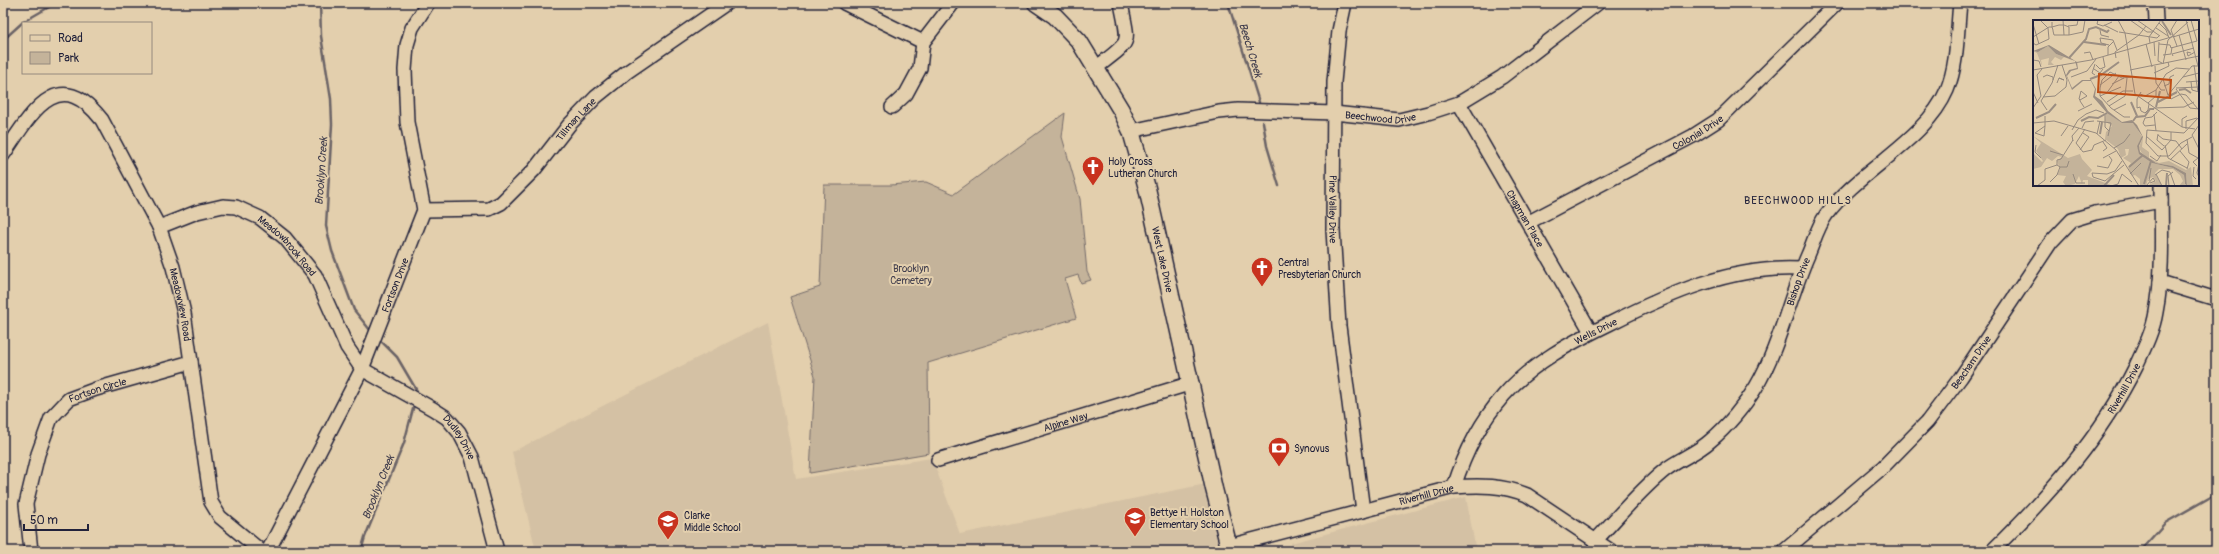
<svg xmlns="http://www.w3.org/2000/svg" width="2219" height="554" viewBox="0 0 2219 554" font-family="Pangolin,sans-serif">
  <style>
    .built { fill: #d4c1a4 }
    .green { fill: #c4b39a; stroke: #736a6a }
    .lines { fill: none; stroke-linecap: round; stroke-linejoin: round }
    .stream { stroke: #6b6366; stroke-width: 2.5 }
    .minor-casing { stroke: #22223b; stroke-width: 16 }
    .major-casing { stroke: #22223b; stroke-width: 19 }
    .minor { stroke: #e3cfad; stroke-width: 13 }
    .major { stroke: #e3cfad; stroke-width: 16 }
    .labels { text-anchor: middle; stroke-width: 4; stroke-linejoin: round; paint-order: stroke }
    .street-label { font-size: 10px; fill: #22223b; stroke: #e3cfad }
    .poi-label { font-size: 10px; fill: #22223b; stroke: #e3cfad; text-anchor: start }
    .park-label { font-size: 10px; fill: #423f4e; stroke: #e3cfad }
    .water-label { font-size: 11px; font-style: italic; fill: #403d4d; stroke: #e3cfad }
    .neighbourhood-label { font-size: 11px; letter-spacing: 1px; fill: #22223b; stroke: #e3cfad }
    .inset-river { fill: none; stroke: #9c8f83; stroke-width: 2 }
    .inset-road { fill: none; stroke: #968a7f; stroke-width: 1 }
    .view { fill: #c04e15; fill-opacity: 0.15; stroke: #c04e15; stroke-width: 2 }
    .inset-edge { fill: none; stroke: #22223b; stroke-width: 2 }
  </style>
  <rect width="100%" height="100%" fill="#e3cfad"/>
  <filter id="ink" filterUnits="userSpaceOnUse"><feTurbulence type="fractalNoise" baseFrequency=".025" numOctaves="2"/><feDisplacementMap in="SourceGraphic" scale="8" xChannelSelector="R" yChannelSelector="G"/><feConvolveMatrix kernelMatrix="1 2 1 2 8 2 1 2 1" color-interpolation-filters="sRGB"/></filter>
  <g filter="url(#ink)">
    <!-- built -->
    <g class="built">
      <path d="M768,322L796,479L932,458L960,534L1206,484L1221,551H536L512,452Z"/>
      <path d="M1466,497L1476,551H1293L1291,543Z"/>
    </g>
    <!-- green -->
    <path class="green" d="M1065,113L1062,137L1080,199L1087,272L1091,280L1081,283L1078,275L1065,279L1076,318L928,363L929,453L810,473L815,376L790,297L820,287L824,185H891L926,182L954,194Z"/>
    <g class="lines">
      <!-- stream -->
      <g class="stream">
        <path d="M320,3L321,36L331,99L332,124L326,226L332,251L354,310L370,330"/>
        <path d="M1228,3L1259,102"/>
        <path d="M3,40L23,22L56,3"/>
        <path d="M1263,122L1267,146L1279,186"/>
        <path d="M382,342L397,357L417,391"/>
        <path d="M361,551L365,537L404,443L414,405"/>
        <path d="M2140,551L2165,523L2216,494"/>
      </g>
      <!-- minor casing -->
      <g class="minor-casing">
        <g id="minor">
          <path d="M844,3L923,42"/>
          <path id="s1" d="M1345,3L1339,31L1334,82L1333,230L1339,326L1363,511"/>
          <path d="M2155,3L2156,21"/>
          <path d="M1097,67C1133,39 1129,46 1121,3"/>
          <path id="s2" d="M1459,103L1591,332"/>
          <path d="M892,107L906,94L920,68L923,42L953,3"/>
          <path id="s3" d="M1131,131L1219,112L1238,110L1334,113L1399,120L1428,113L1459,103L1502,77L1598,3"/>
          <path id="s4" d="M3,155C30,116 57,62 102,120L159,227L173,267L184,313L211,502L220,517L261,551"/>
          <path id="s5" d="M424,210L489,209L501,203L534,170L569,125L596,97L627,72L727,3"/>
          <path id="s6" d="M1529,222L1693,136L1718,120L1837,3"/>
          <path id="s7" d="M159,227L197,212L223,206L236,207L260,218L285,238L315,275L347,347L362,369L433,409L447,418L459,432L472,457L497,551"/>
          <path d="M2160,282L2216,299"/>
          <path id="s8" d="M938,460L1192,383"/>
          <path id="s9" d="M1454,487C1465,452 1480,422 1504,395C1532,363 1572,342 1609,324C1668,294 1733,265 1801,269"/>
          <path id="s10" d="M1596,540C1618,517 1640,490 1665,470C1679,459 1697,453 1710,441C1727,427 1745,405 1756,387C1780,346 1789,298 1808,255C1814,241 1817,228 1826,215C1859,170 1926,140 1947,90C1958,63 1957,31 1960,3"/>
          <path id="s11" d="M1229,546L1454,487C1479,485 1503,485 1527,495L1611,551"/>
          <path id="s12" d="M31,551L26,504L38,454L51,418L69,399L96,389L191,362"/>
          <path id="s13" d="M268,551L362,369L424,210L407,122L405,70L407,45L412,28L428,3"/>
          <path id="s14" d="M1784,551L1883,467L1927,422L1961,377L2051,242L2072,220L2095,213L2161,201"/>
          <path id="s15" d="M1992,551C2048,496 2101,437 2136,366C2144,349 2153,331 2156,312C2164,271 2161,227 2161,185"/>
        </g>
      </g>
      <!-- major casing -->
      <g class="major-casing">
        <g id="major">
          <path id="s16" d="M1036,3L1055,16L1079,41L1121,110L1131,131L1147,188L1214,489L1230,551"/>
        </g>
      </g>
      <!-- minor -->
      <use href="#minor" class="minor"/>
      <!-- major -->
      <use href="#major" class="major"/>
    </g>
  </g>
  <!-- icons -->
  <defs>
    <g id="church-pin" transform="scale(1.15)"><path d="M0 17L-7.5 6A9.5 9.5 0 1 1 7.5 6Z" fill="#c8321e" stroke="#e3cfad"/><path d="M-1.2-6h2.4v3.5h3.3v2.4h-3.3V6h-2.4V-.1h-3.3v-2.4h3.3Z" fill="#fff"/></g>
    <g id="bank-pin" transform="scale(1.15)"><path d="M0 17L-7.5 6A9.5 9.5 0 1 1 7.5 6Z" fill="#c8321e" stroke="#e3cfad"/><path d="M-6-4H6V4H-6ZM0-2.3a2.3 2.3 0 1 0 0 4.6a2.3 2.3 0 1 0 0-4.6Z" fill="#fff"/></g>
    <g id="school-pin" transform="scale(1.15)"><path d="M0 17L-7.5 6A9.5 9.5 0 1 1 7.5 6Z" fill="#c8321e" stroke="#e3cfad"/><path d="M0-5L7-2L0 1L-7-2ZM-4 1L0 2.5L4 1V4Q0 6-4 4Z" fill="#fff"/></g>
  </defs>
  <g fill-rule="evenodd">
    <use href="#church-pin" x="1093" y="167"/>
    <use href="#church-pin" x="1262" y="268"/>
    <use href="#bank-pin" x="1279" y="448"/>
    <use href="#school-pin" x="1135" y="518"/>
    <use href="#school-pin" x="668" y="521"/>
  </g>
  <g class="labels">
    <!-- street labels -->
    <g class="street-label">
      <text dy="4" stroke="none"><textPath href="#s3" startOffset="252">Beechwood Drive</textPath></text>
      <text dy="4" stroke="none"><textPath href="#s5" startOffset="191">Tillman Lane</textPath></text>
      <text dy="4" stroke="none"><textPath href="#s6" startOffset="191">Colonial Drive</textPath></text>
      <text dy="4" stroke="none"><textPath href="#s1" startOffset="207">Pine Valley Drive</textPath></text>
      <text dy="4" stroke="none"><textPath href="#s2" startOffset="133">Chapman Place</textPath></text>
      <text dy="4" stroke="none"><textPath href="#s7" startOffset="146">Meadowbrook Road</textPath></text>
      <text dy="4" stroke="none"><textPath href="#s16" startOffset="294">West Lake Drive</textPath></text>
      <text dy="4" stroke="none"><textPath href="#s10" startOffset="337">Bishop Drive</textPath></text>
      <text dy="4" stroke="none"><textPath href="#s13" startOffset="295">Fortson Drive</textPath></text>
      <text dy="4" stroke="none"><textPath href="#s4" startOffset="338">Meadowview Road</textPath></text>
      <text dy="4" stroke="none"><textPath href="#s9" startOffset="218">Wells Drive</textPath></text>
      <text dy="4" stroke="none"><textPath href="#s14" startOffset="267">Beacham Drive</textPath></text>
      <text dy="4" stroke="none"><textPath href="#s15" startOffset="210">Riverhill Drive</textPath></text>
      <text dy="4" stroke="none"><textPath href="#s12" startOffset="193">Fortson Circle</textPath></text>
      <text dy="4" stroke="none"><textPath href="#s8" startOffset="133">Alpine Way</textPath></text>
      <text dy="4" stroke="none"><textPath href="#s7" startOffset="413">Dudley Drive</textPath></text>
      <text dy="4" stroke="none"><textPath href="#s11" startOffset="204">Riverhill Drive</textPath></text>
    </g>
    <!-- poi labels -->
    <g class="poi-label">
      <text x="1108" y="165">Holy Cross<tspan x="1108" dy="12">Lutheran Church</tspan></text>
      <text x="1278" y="266">Central<tspan x="1278" dy="12">Presbyterian Church</tspan></text>
      <text x="1294" y="452">Synovus</text>
      <text x="1150" y="516">Bettye H. Holston<tspan x="1150" dy="12">Elementary School</tspan></text>
      <text x="684" y="519">Clarke<tspan x="684" dy="12">Middle School</tspan></text>
    </g>
    <!-- park labels -->
    <g class="park-label">
      <text x="911" y="272">Brooklyn<tspan x="911" dy="12">Cemetery</tspan></text>
    </g>
    <!-- water labels -->
    <g class="water-label">
      <text transform="translate(1251 50) rotate(73)" y="4">Beech Creek</text>
      <text transform="translate(321 171) rotate(-86)" y="4">Brooklyn Creek</text>
      <text transform="translate(378 487) rotate(-68)" y="4">Brooklyn Creek</text>
    </g>
    <!-- neighbourhood labels -->
    <g class="neighbourhood-label">
      <text x="1798" y="204">BEECHWOOD HILLS</text>
    </g>
  </g>
  <!-- overview -->
  <g transform="translate(2033 20)">
    <rect width="166" height="166" fill="#e3cfad"/>
    <path d="M15,26L23,34L36,39L42,42L31,37L28,40L22,37L18,42L21,45H15L16,38L8,40L9,46L4,33L0,31L5,32ZM73,92L89,103L100,102L109,117L104,126L108,135L119,143L140,148L151,155L152,166H146L150,161L147,155L140,149H126L122,153L129,166L116,165L123,161L120,157L115,159L113,166H107V159L102,155L99,156L95,147L98,143L90,138L95,135L96,129H92L93,135L88,138L85,129L72,119L73,112L79,106L72,101ZM0,116L35,138L47,134L49,139L59,150L54,156L80,166H55V160H50L49,164L46,156L42,164L33,166L30,162L33,156L24,155L27,149L24,141L29,137L25,136L19,141L14,138L8,147L0,149V130L1,134L9,142L10,141L3,131L8,123ZM110,117L109,127L116,132V138L126,143L136,141L153,150L158,147L160,166L154,165L153,153L140,146L123,143L115,139L108,132L106,127Z" fill="#c4b39a"/>
    <path d="M16,25L44,42L45,49L38,51L34,56L39,68L49,60H58L63,69L62,76L69,81L75,91L89,102L99,100L104,105L110,117L106,126L107,132L123,143L140,146L153,153L154,166L152,164L151,155L140,148L119,143L106,134L104,126L109,116L100,103H89L74,93L60,77L62,69L58,61H50L39,70L33,55L36,50L44,48L42,41L23,34L15,26L5,32L0,31Z" fill="#9c8f83"/>
    <path class="inset-river" d="M129,1L138,15M51,22L73,25M36,38L53,19L56,9L63,7L74,12L76,10M57,59L68,55L86,42M146,70L152,69L158,73M98,82L104,96M125,82L144,72M123,87L127,71M3,98L16,92L23,84M48,101L56,97L65,98L74,93M100,101L103,97L112,96L117,89H121M67,114L69,102M96,147L110,135M111,164L118,141M71,166L81,155M133,166L134,153"/>
    <path class="inset-road" d="M13,0H26M30,0L31,15M65,0L64,4L70,6L79,2M85,0L92,13L102,74L149,107L162,109M97,0L114,12H120M104,0L127,16M144,0L138,10L144,26M153,0L165,46M126,3L133,10L136,18M0,4L6,24M71,5L85,12M35,6L44,5L45,0M123,8L135,16M67,10L68,15L76,17M86,12L124,18L126,16M36,15L50,12L52,0M146,15L153,40M0,17L16,7H19L26,5H31L36,7V15H21L20,11V10L19,7V2M140,17L166,9M121,22L122,36M126,22L125,41L129,43M0,23L3,25L16,19L15,8L7,0M117,23L116,17L128,0M113,24L119,47M126,24L137,25L138,28L164,21L158,0M76,25L68,23L67,18L80,20L84,30M134,25L135,20L155,2M51,33L57,32L60,40M158,33L154,32L155,36L162,32M75,35V27L81,21M130,35L138,34L139,27M140,36L139,34L161,28M83,38L82,32L106,15L113,6M0,40L6,41L8,47M62,44L59,53L62,55M130,44L134,25M63,45L67,49L72,47L70,37M161,45L165,72M122,46L123,63L128,70H132M61,49L67,53L70,49M0,50L58,40L142,16M97,50L166,36M121,53L136,46L135,42M10,57L14,55L20,57V60M38,57L54,51L63,39M150,57L166,53M130,59L135,75L159,46H166M153,62L166,61M158,62L159,70L166,72M24,63L26,58L31,60L26,58M79,64L91,58M67,65L83,53M131,66L136,64L137,57L141,55M143,68L165,67M143,69L157,88L166,89M0,72L5,83M108,72L104,79V88L107,87L108,91L112,93L115,90L116,84M73,74L86,56M107,74L112,76L123,70M67,76L88,67M10,77L22,76L33,67L34,60L29,45M138,79L148,74L153,75L165,89M47,80L54,76L48,71L46,79L47,80V81L51,87M74,82L90,71H100M115,83L123,76V70L133,54L143,48L156,49M76,86L92,76L94,58M0,88L8,76L4,55L9,49M121,88L151,87L161,82M14,90L8,81L19,63L25,45M81,90L93,84M45,91L59,84M121,94L123,111M72,95V107L76,111M97,97H91L78,88L67,76V68L69,60L77,52L89,58L98,57M64,101L78,103L75,116M0,103L21,101L63,113L83,130L106,166M122,105L112,106L110,103L112,98L119,97L124,92M166,105L159,115L166,129M12,106L11,116L2,113L12,106V96M149,107V99L154,96M49,108L52,102L61,101M52,109L43,123L50,132L59,130L61,125L73,120M153,109V101L164,98M39,110L45,100L53,94L63,90L71,93M64,114L67,101M125,114L124,120L131,126M125,115L130,119L143,121L149,129M28,116L35,106M113,116L129,130M159,117L148,123L136,136H125L113,123L114,110L151,113L166,97M154,119L156,133L165,138M40,121L39,116L46,108M3,125L2,132L8,138M132,125L135,138L154,148M81,128L91,122L97,114M47,130L56,117L50,113M129,130L138,120V112M17,131L30,135M70,131L74,128L70,122M147,131L156,142L154,149M117,136L124,141L128,135M70,138L83,131M137,140L154,124M166,143L164,153L166,157M24,145V140L28,139L40,120M64,146L75,148L79,140L76,136M164,146L160,142L165,138M27,147H34L36,141M161,147L160,156L163,159M59,153L60,157L72,161L91,145M59,153L74,154L82,151L89,141M40,154L43,163H52M97,154L108,143M123,154L129,166M122,155L129,150L137,152L142,166M116,161L118,148M17,162L24,155L27,147L24,145M4,166L12,160V149L24,145M78,166L85,164L89,154L99,162M113,166L120,158L122,161L117,163M136,166L135,156L140,152"/>
    <path class="view" d="M66,54L138,60L137,78L65,72Z"/>
    <rect width="166" height="166" class="inset-edge"/>
  </g>
  <!-- margin -->
  <rect width="2219" height="554" fill="none" stroke="#e3cfad" stroke-width="16"/>
  <rect x="8" y="8" width="2203" height="538" fill="none" stroke="#22223b" stroke-width="1.5" filter="url(#ink)"/>
  <!-- legend -->
  <rect x="22" y="22" width="130" height="52" fill="#e3cfad" stroke="#968a7f"/>
  <rect x="30" y="35" width="20" height="6" fill="#e3cfad" stroke="#968a7f"/>
  <text x="58" y="42" font-size="12" fill="#22223b">Road</text>
  <rect x="30" y="52" width="20" height="12" fill="#c4b39a" stroke="#968a7f"/>
  <text x="58" y="62" font-size="12" fill="#22223b">Park</text>
  <!-- scale -->
  <path d="M24 524v6h64v-6" fill="none" stroke="#22223b" stroke-width="2"/>
  <text x="30" y="524" font-size="12" fill="#22223b" stroke="#e3cfad" stroke-width="3" paint-order="stroke">50 m</text>
</svg>
